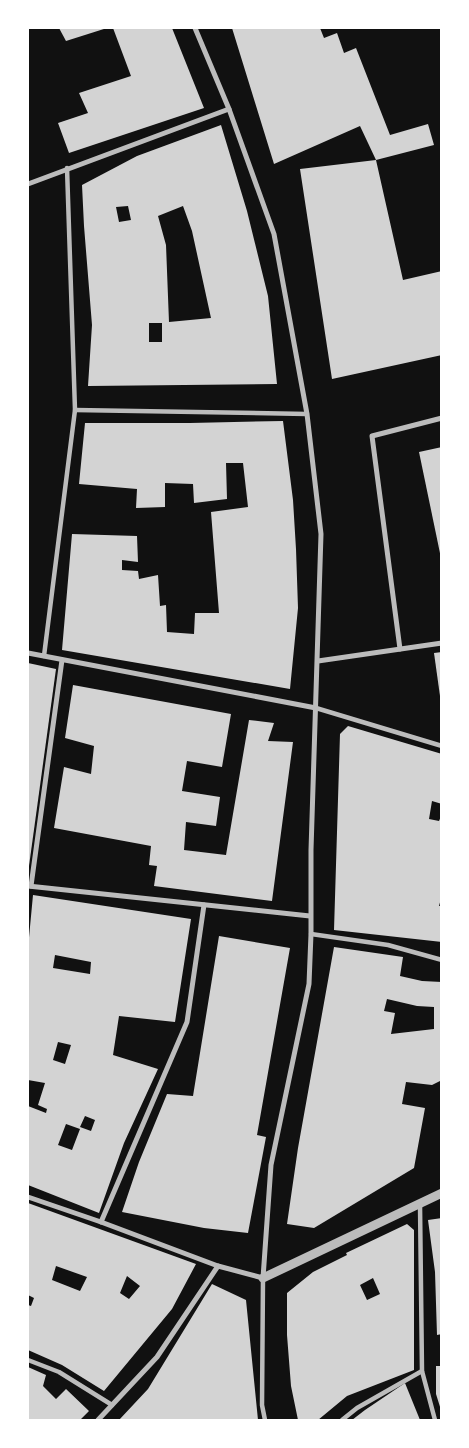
<svg xmlns="http://www.w3.org/2000/svg" width="469" height="1448" viewBox="0 0 469 1448" font-family="Jost,sans-serif">
  <style>
    .building { fill: #d3d3d3; fill-rule: evenodd }
    .lines { fill: none; stroke-linecap: round; stroke-linejoin: round }
    .pedestrian { stroke: #bcbcbc; stroke-width: 4.5 }
    .minor { stroke: #bcbcbc; stroke-width: 5 }
    .tertiary { stroke: #bcbcbc; stroke-width: 9 }
  </style>
  <rect width="100%" height="100%" fill="#111"/>
  <!-- building -->
  <g class="building">
    <path d="M59,28H107L66,41Z"/>
    <path d="M113,28H172L204,108L69,153L58,123L88,113L79,93L131,76Z"/>
    <path d="M232,28H320L324,38L337,33L344,53L356,48L390,135L428,124L434,145L376,160L360,126L274,164Z"/>
    <path d="M221,125L247,211L268,296L277,384L88,386L92,325L84,226L82,185L137,156ZM128,206L131,220L119,222L116,207ZM183,206L192,231L211,318L169,322L166,245L158,216ZM149,323H162V342H149Z"/>
    <path d="M376,160L403,280L442,271V355L332,379L300,169Z"/>
    <path d="M283,421L293,500L296,549L298,608L290,689L62,650L72,534L137,536L138,562L122,560V570L138,571L139,579L158,575L160,606L166,605L167,632L194,634L195,613H219L211,512L248,507L243,463H226L227,499L194,503L193,484L165,483V507L136,508L137,489L79,484L85,423H190Z"/>
    <path d="M442,447V558H441L419,452Z"/>
    <path d="M442,652V696H440L434,653Z"/>
    <path d="M28,663L56,669L29,866H28Z"/>
    <path d="M73,685L231,714L222,767L187,761L182,791L220,797L216,826L186,822L184,850L226,855L249,720L274,723L268,741L293,742L272,901L154,886L157,866L149,865L151,846L54,828L64,767L91,774L94,746L65,738Z"/>
    <path d="M348,726L442,754V804L432,801L429,819L439,821L442,814V895L439,906H442V942L334,930L340,734Z"/>
    <path d="M33,895L191,919L175,1022L119,1016L113,1055L158,1069L124,1143L99,1213L28,1185V1106L46,1113L47,1109L38,1105L45,1083L28,1080V948ZM55,955L91,962L90,974L53,968ZM58,1042L71,1045L65,1064L53,1060ZM85,1116L95,1120L91,1131L80,1127ZM66,1124L80,1129L72,1150L58,1145Z"/>
    <path d="M219,936L290,948L257,1135L266,1137L248,1233L204,1228L122,1212L139,1162L167,1094L193,1096Z"/>
    <path d="M334,947L403,957L400,976L422,981L442,982V1080L432,1085L406,1082L402,1104L425,1108L414,1168L314,1228L287,1224L298,1148ZM387,999L417,1006L434,1007V1029L391,1034L395,1013L384,1011Z"/>
    <path d="M28,1203L196,1264L172,1309L104,1391L62,1365L28,1350V1305L31,1306L34,1298L28,1295ZM56,1266L87,1277L80,1291L52,1280ZM127,1276L140,1286L129,1299L120,1293Z"/>
    <path d="M442,1218V1334L437,1335L435,1272L428,1220Z"/>
    <path d="M407,1224L414,1230V1370L347,1396L318,1420H298L291,1386L287,1335V1293L313,1272L347,1255L346,1253ZM373,1278L380,1294L367,1300L360,1285Z"/>
    <path d="M212,1284L246,1300L258,1420H119L148,1389Z"/>
    <path d="M436,1366H442L441,1410L436,1394Z"/>
    <path d="M28,1367L46,1375L43,1386L56,1399L66,1389L89,1411L80,1420H28Z"/>
    <path d="M405,1383L420,1420H352L365,1410Z"/>
  </g>
  <g class="lines">
    <!-- pedestrian -->
    <g class="pedestrian">
      <path d="M75,410L307,414"/>
      <path d="M44,656L75,410L67,168"/>
      <path d="M316,708L442,746"/>
      <path d="M311,934L388,945L442,960"/>
      <path d="M420,1204L422,1371L435,1420"/>
      <path d="M263,1278L262,1405L265,1420"/>
      <path d="M28,1360L59,1372L112,1405"/>
      <path d="M342,1420L357,1408L422,1371"/>
    </g>
    <!-- minor -->
    <g class="minor">
      <path d="M28,184L229,109"/>
      <path d="M400,649L372,436L442,418"/>
      <path d="M28,653L316,708"/>
      <path d="M318,661L442,643"/>
      <path d="M28,886L310,916"/>
      <path d="M31,886L62,660"/>
      <path d="M28,1197L101,1222L218,1266"/>
      <path d="M101,1222L187,1022L204,905"/>
      <path d="M98,1420L157,1357L218,1266L263,1278L271,1165L309,984L311,934V850L321,534L307,414L274,234L229,109L195,28"/>
    </g>
    <!-- tertiary -->
    <path class="tertiary" d="M263,1278L442,1193"/>
  </g>
  <!-- border -->
  <rect width="469" height="1448" fill="none" stroke="#ffffff" stroke-width="58"/>
</svg>
